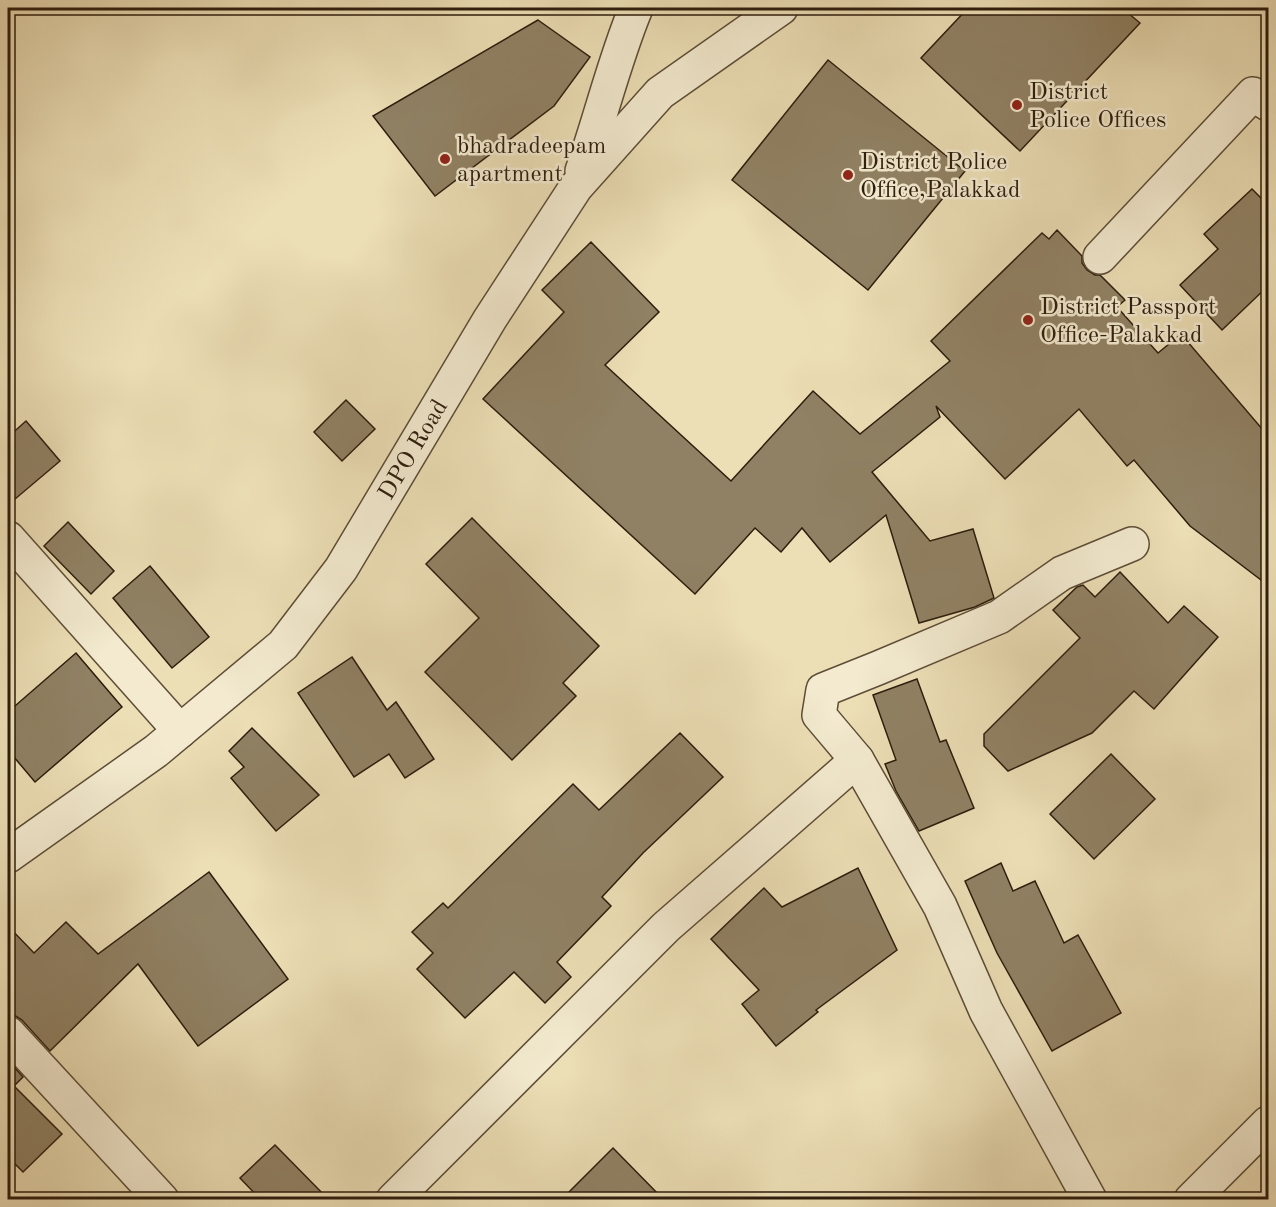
<svg xmlns="http://www.w3.org/2000/svg" width="1276" height="1207" viewBox="0 0 1276 1207" font-family="'Old Standard TT',serif">
  <style>
    .building { fill: #908164; stroke: #2d1d0d; stroke-width: 1.5 }
    .lines { fill: none; stroke-linecap: round; stroke-linejoin: round }
    .minor-casing { stroke: #5d4d37; stroke-width: 36 }
    .minor { stroke: #f3eacf; stroke-width: 33 }
    .poi-dot { fill: #8f2418; stroke: #f3eacf; stroke-width: 2 }
    .labels { text-anchor: middle; stroke-width: 5; stroke-linejoin: round; paint-order: stroke }
    .poi-label { font-size: 24px; fill: #2d1d0d; stroke: #f3eacf; text-anchor: start }
    .street-label { font-size: 24px; fill: #2d1d0d; stroke: #f3eacf }
  </style>
  <rect width="100%" height="100%" fill="#ecdeb5"/>
  <filter id="stains"><feTurbulence type="fractalNoise" baseFrequency=".00333" numOctaves="4"/><feColorMatrix values="0 0 0 0 .2 0 0 0 0 .09 0 0 0 0 .02 0 0 0 .5 -.17"/></filter>
  <radialGradient id="worn" r=".72"><stop offset=".6" stop-color="#630" stop-opacity="0"/><stop offset="1" stop-color="#630" stop-opacity=".3"/></radialGradient>
  <!-- building -->
  <g class="building">
    <path d="M968,8H1122L1140,23L1020,151L921,58Z"/>
    <path d="M538,20L590,57L554,106L435,196L373,116Z"/>
    <path d="M828,60L965,171L868,290L732,180Z"/>
    <path d="M1252,189L1269,206V285L1222,330L1180,285L1218,249L1204,234Z"/>
    <path d="M1057,230L1082,256V263L1087,270L1095,275H1100L1125,300L1117,307L1158,353L1181,334L1269,437V586L1190,526L1134,460L1127,466L1079,409L1005,479L936,406L940,417L872,472L930,541L973,529L994,598L975,607L919,623L886,515L830,562L802,528L781,552L755,528L695,594L483,399L564,312L542,290L591,242L659,312L605,365L731,481L813,391L860,434L950,361L931,341L1042,233L1049,239Z"/>
    <path d="M346,400L375,429L342,461L314,432Z"/>
    <path d="M26,421L60,461L8,505V437Z"/>
    <path d="M472,518L599,646L563,683L576,696L512,760L425,672L479,618L426,564Z"/>
    <path d="M68,522L114,571L91,594L44,546Z"/>
    <path d="M150,566L209,637L172,668L113,598Z"/>
    <path d="M1120,572L1168,623L1184,606L1218,637L1154,709L1134,691L1092,733L1008,771L984,746V734L1080,638L1053,610L1077,587L1083,585L1095,597Z"/>
    <path d="M76,653L122,707L35,782L8,750V712Z"/>
    <path d="M352,657L387,710L396,702L434,759L405,778L389,754L354,777L298,693Z"/>
    <path d="M917,679L940,742L946,740L974,808L919,831L896,791L885,764L896,760L873,695Z"/>
    <path d="M252,728L319,795L276,831L231,778L244,767L229,751Z"/>
    <path d="M680,733L723,777L643,853L602,897L611,906L557,962L571,977L545,1003L514,972L465,1018L417,969L433,953L412,932L443,903L448,908L573,784L599,810Z"/>
    <path d="M1111,754L1155,799L1094,859L1050,814Z"/>
    <path d="M1001,863L1013,891L1035,881L1064,943L1078,935L1121,1013L1052,1051L997,953L965,881Z"/>
    <path d="M858,868L897,950L816,1010L818,1012L776,1046L742,1004L759,990L711,939L764,888L782,907Z"/>
    <path d="M209,872L288,979L198,1046L138,964L50,1051L22,1020L14,1015H8V926L34,953L66,922L98,954Z"/>
    <path d="M8,1060L23,1077L14,1086L62,1134L23,1172L8,1157Z"/>
    <path d="M275,1145L329,1200H261L240,1178Z"/>
    <path d="M613,1148L664,1200H561Z"/>
  </g>
  <g class="lines">
    <!-- minor casing -->
    <g class="minor-casing">
      <g id="minor">
        <path d="M582,171C601,117 614,61 636,8"/>
        <path d="M1100,257L1253,94L1268,104"/>
        <path d="M8,538L180,731"/>
        <path id="s1" d="M8,856L156,751L283,645L341,569L490,319L576,187L660,93L781,8"/>
        <path d="M8,1033L162,1200"/>
        <path d="M393,1200L666,927L857,760"/>
        <path d="M1090,1200L986,1011L940,906L857,760L819,715L823,690L878,668L999,617L1062,573L1132,544"/>
        <path d="M1191,1200L1268,1123"/>
      </g>
    </g>
    <!-- minor -->
    <use href="#minor" class="minor"/>
  </g>
  <!-- markers -->
  <g class="poi-dot">
    <circle cx="1017" cy="105" r="6"/>
    <circle cx="445" cy="159" r="6"/>
    <circle cx="848" cy="175" r="6"/>
    <circle cx="1028" cy="320" r="6"/>
  </g>
  <g class="labels">
    <!-- poi labels -->
    <g class="poi-label">
      <text x="1029" y="99">District<tspan x="1029" dy="28">Police Offices</tspan></text>
      <text x="457" y="153">bhadradeepam<tspan x="457" dy="28">apartment</tspan></text>
      <text x="860" y="169">District Police<tspan x="860" dy="28">Office,Palakkad</tspan></text>
      <text x="1040" y="314">District Passport<tspan x="1040" dy="28">Office-Palakkad</tspan></text>
    </g>
    <!-- street labels -->
    <g class="street-label">
      <text dy="8" stroke="none"><textPath href="#s1" startOffset="582">DPO Road</textPath></text>
    </g>
  </g>
  <!-- margin -->
  <rect width="1276" height="1207" fill="none" stroke="#ecdeb5" stroke-width="30"/>
  <rect x="9" y="9" width="1258" height="1189" fill="none" stroke="#2d1d0d" stroke-width="3"/>
  <rect x="15" y="15" width="1246" height="1177" fill="none" stroke="#2d1d0d" stroke-width="1.5"/>
  <rect width="100%" height="100%" filter="url(#stains)"/>
  <rect width="100%" height="100%" fill="url(#worn)"/>
</svg>
